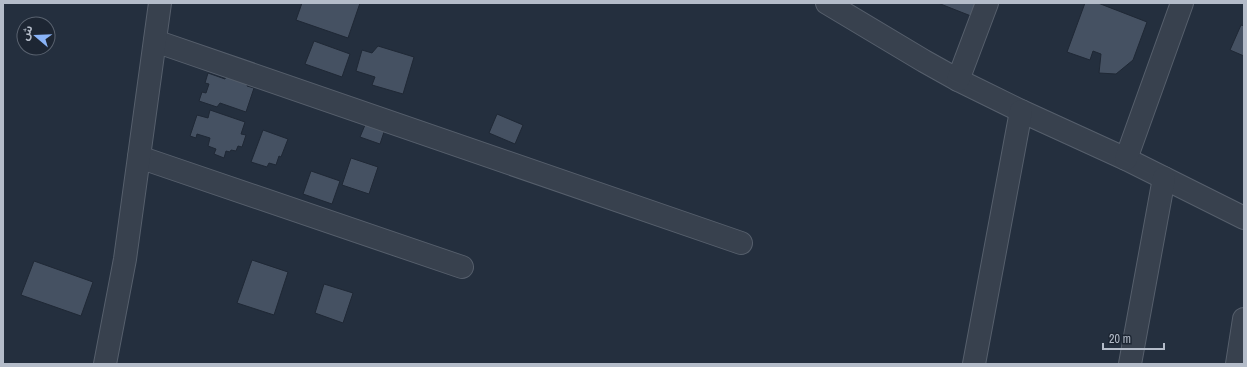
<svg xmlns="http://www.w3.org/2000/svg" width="1247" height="367" viewBox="0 0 1247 367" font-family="'Archivo Narrow','Noto Sans Arabic',sans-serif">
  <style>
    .building { fill: #455162; stroke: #1f2835 }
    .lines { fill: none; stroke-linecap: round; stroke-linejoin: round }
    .minor-casing { stroke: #565f6c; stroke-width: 24 }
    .minor { stroke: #38414e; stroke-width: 22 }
  </style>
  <rect width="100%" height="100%" fill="#242f3e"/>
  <!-- building -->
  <g class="building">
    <path d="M302,3H360L348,38L296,20Z"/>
    <path d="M938,3H977L971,16Z"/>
    <path d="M1085,3H1098L1147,22L1133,60L1116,74L1099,73L1101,54L1093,51L1090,60L1067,52Z"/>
    <path d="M1241,25L1244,26V56L1230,50Z"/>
    <path d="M314,41L350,54L342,77L305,64Z"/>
    <path d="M378,46L414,57L403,94L372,85L375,77L356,71L362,50L372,53Z"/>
    <path d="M227,71L251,74L247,86L254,88L246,112L220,103L217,107L199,101L202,92L206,93L209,84L205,83L208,73L225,79Z"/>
    <path d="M210,110L245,122L241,134L246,135L242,147L238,146L236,151L231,150L230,152L226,151L224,158L214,154L216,149L208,146L210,138L197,134L196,138L190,136L197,115L208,118Z"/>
    <path d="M497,114L523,125L515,144L489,133Z"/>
    <path d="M359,123H387L380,144L360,137L365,125Z"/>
    <path d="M263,130L288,139L281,157L279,156L276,165L269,163L267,167L251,162Z"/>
    <path d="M351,158L378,167L369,194L342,185Z"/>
    <path d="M311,171L340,181L332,204L303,194Z"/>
    <path d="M252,260L288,272L274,315L237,303Z"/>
    <path d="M34,261L93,282L81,316L21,295Z"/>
    <path d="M324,284L353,293L343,323L315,313Z"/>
  </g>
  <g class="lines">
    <!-- minor casing -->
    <g class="minor-casing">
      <g id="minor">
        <path d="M827,3L924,61L958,80L1021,111L1126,159L1244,218"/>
        <path d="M155,41L741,243"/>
        <path d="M958,80L987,3"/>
        <path d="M139,157L462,267"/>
        <path d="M1126,159L1182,3"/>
        <path d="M105,364L125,259L160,3"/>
        <path d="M974,364L1021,111"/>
        <path d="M1130,364L1164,178"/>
        <path d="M1237,364L1244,319"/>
      </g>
    </g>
    <!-- minor -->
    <use href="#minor" class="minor"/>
  </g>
  <!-- border -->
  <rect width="1247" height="367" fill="none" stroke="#b4bcc9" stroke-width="8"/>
  <!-- north arrow -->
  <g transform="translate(36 36) rotate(289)"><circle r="19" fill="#1d2633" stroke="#59626f"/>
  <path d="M0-3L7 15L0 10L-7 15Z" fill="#8ab4f8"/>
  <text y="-6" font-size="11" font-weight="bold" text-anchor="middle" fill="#b4bcc9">ش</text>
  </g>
  <!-- scale -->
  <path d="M1103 343v6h61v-6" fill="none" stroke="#b4bcc9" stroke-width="2"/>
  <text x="1109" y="343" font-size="12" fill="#b4bcc9" stroke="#1d2633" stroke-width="3" paint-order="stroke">20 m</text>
</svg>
